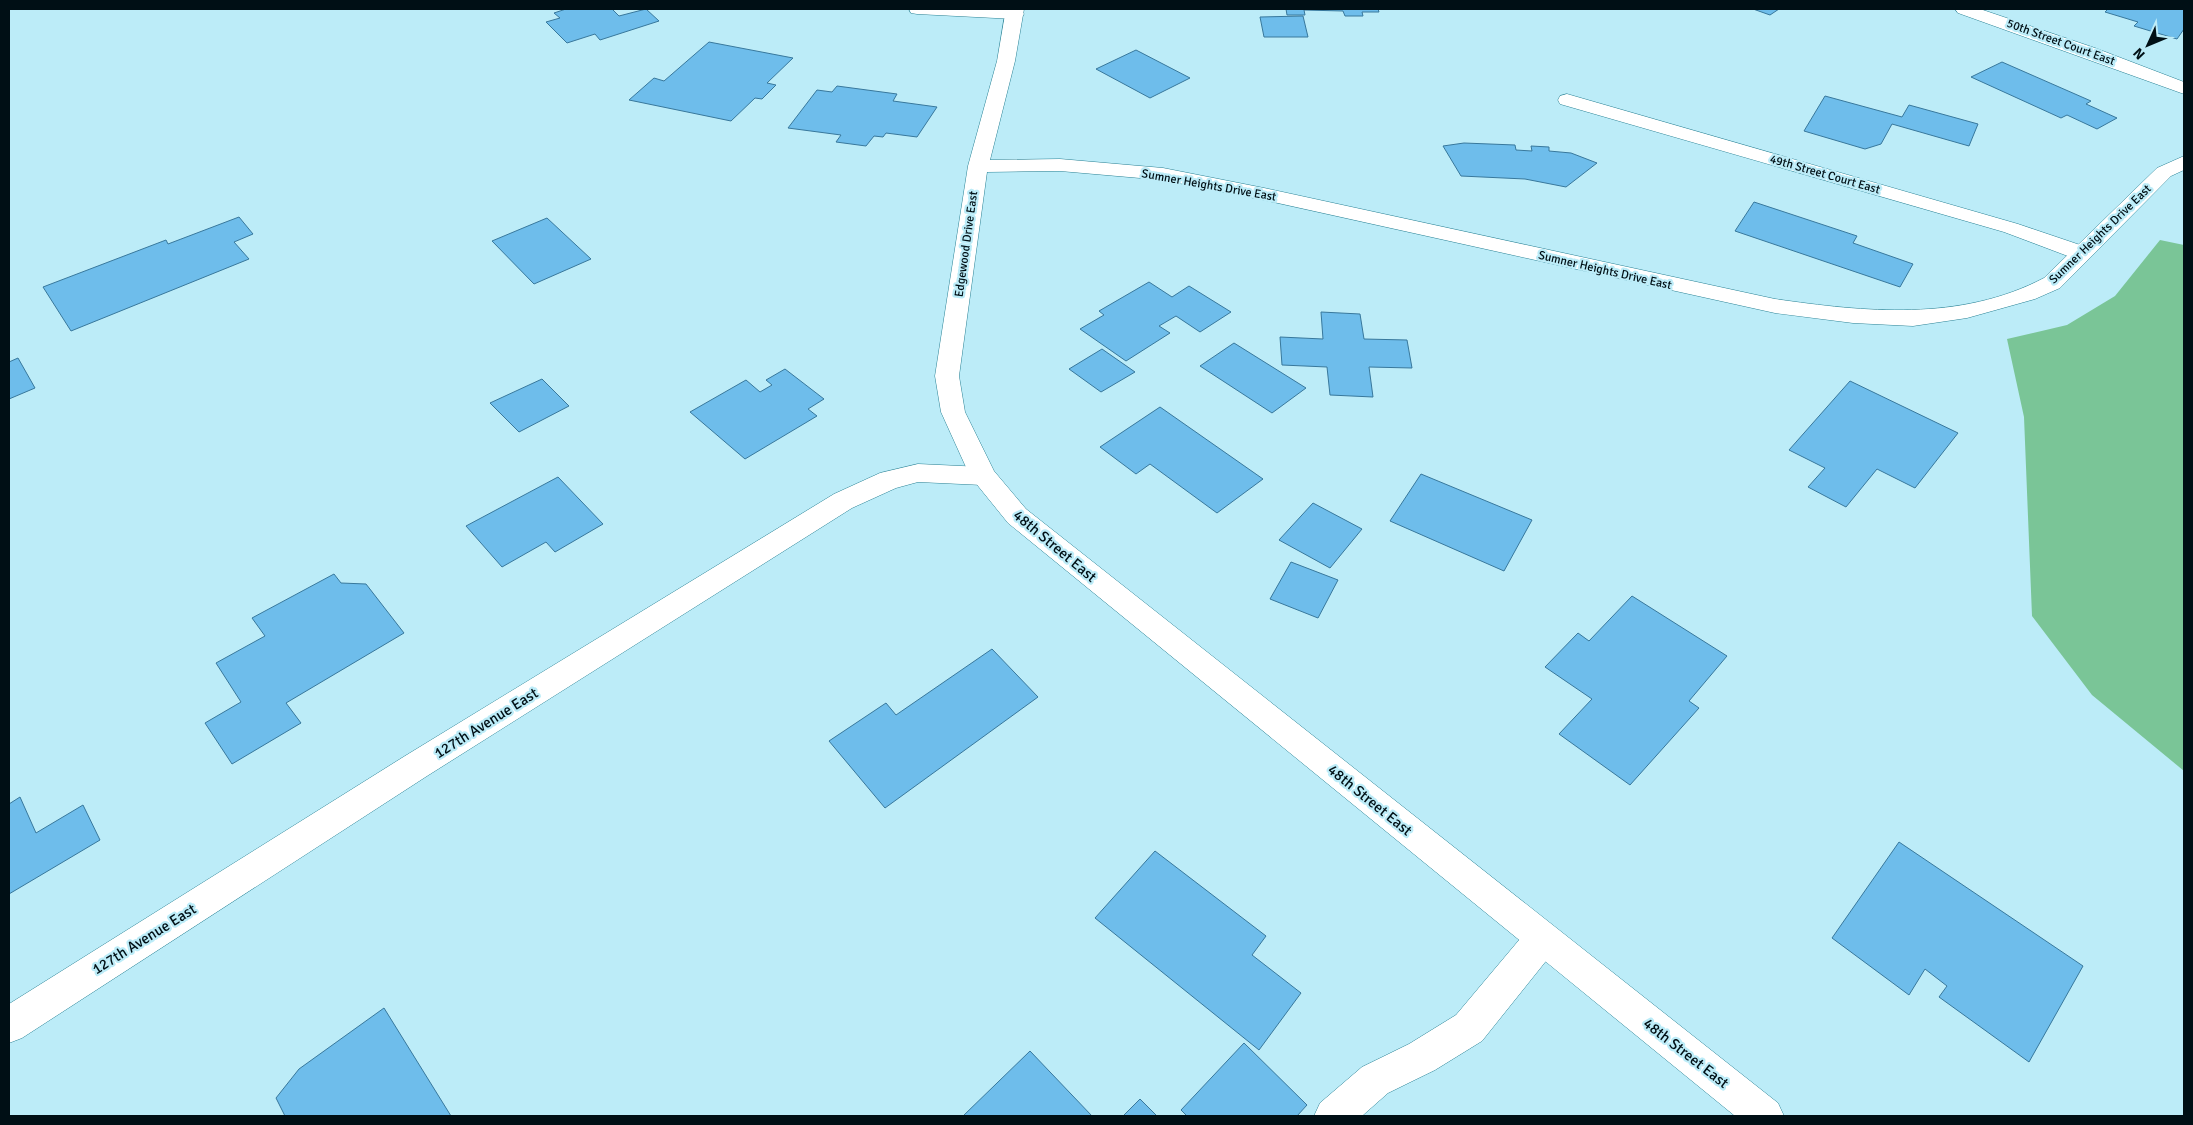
<svg xmlns="http://www.w3.org/2000/svg" width="2193" height="1125" viewBox="0 0 2193 1125" font-family="Signika,sans-serif">
  <style>
    .forest { fill: #7ac597 }
    .building { fill: #6ebdeb; stroke: #38789c }
    .lines { fill: none; stroke-linecap: round; stroke-linejoin: round }
    .minor-casing { stroke: #2a8295; stroke-width: 1 }
    .tertiary-casing { stroke: #2a8295; stroke-width: 1 }
    .minor { fill: #fff; fill-rule: evenodd }
    .tertiary { fill: #fff; fill-rule: evenodd }
    .labels { text-anchor: middle; stroke-width: 4.5; stroke-linejoin: round; paint-order: stroke }
    .far-street-label { font-size: 12px; fill: #000f15; stroke: #bcecf8 }
    .street-label { font-size: 15px; fill: #000f15; stroke: #bcecf8 }
  </style>
  <rect width="100%" height="100%" fill="#bcecf8"/>
  <!-- forest -->
  <path class="forest" d="M2160,240L2184,245V771L2092,695L2032,616L2024,417L2007,339L2067,325L2115,296Z"/>
  <!-- building -->
  <g class="building">
    <path d="M566,9H612L619,16L646,9L659,21L600,40L595,34L567,43L546,22L560,18L554,13Z"/>
    <path d="M1286,9H1378L1379,12H1362L1363,16H1345L1343,11L1304,10L1305,15H1287Z"/>
    <path d="M1753,9H1779L1770,15Z"/>
    <path d="M2108,9H2184V29L2177,39L2134,26L2138,22L2105,12Z"/>
    <path d="M1303,16L1308,37H1264L1260,17Z"/>
    <path d="M709,42L793,58L767,83L776,85L762,99L755,98L731,121L629,100L654,78L664,81Z"/>
    <path d="M1136,50L1190,78L1150,98L1096,69Z"/>
    <path d="M2002,62L2091,101L2086,104L2117,118L2097,129L2067,115L2061,118L1971,77Z"/>
    <path d="M837,86L897,94L893,101L937,107L917,137L886,133L883,137L874,136L866,146L836,142L841,135L788,128L817,90L832,92Z"/>
    <path d="M1825,96L1902,117L1909,105L1978,124L1969,146L1892,124L1881,144L1865,149L1804,131Z"/>
    <path d="M1464,143L1515,145L1516,150L1532,151L1531,146L1549,147V151L1571,153L1597,163L1566,187L1525,179L1461,176L1443,146Z"/>
    <path d="M1754,202L1857,236L1853,243L1913,264L1900,287L1735,231Z"/>
    <path d="M239,217L253,234L234,242L249,259L71,331L43,287L166,240L168,244Z"/>
    <path d="M547,218L591,259L534,284L492,241Z"/>
    <path d="M1149,282L1172,297L1189,286L1231,312L1200,332L1176,316L1159,326L1170,333L1126,361L1080,329L1104,315L1099,311Z"/>
    <path d="M1321,312L1360,314L1364,339L1407,340L1412,368L1369,367L1373,397L1330,395L1327,367L1282,365L1280,337L1323,339Z"/>
    <path d="M1234,343L1306,388L1272,413L1200,366Z"/>
    <path d="M1102,349L1135,372L1101,392L1069,369Z"/>
    <path d="M18,358L35,388L9,399V362Z"/>
    <path d="M785,369L824,399L808,409L817,416L745,459L690,412L746,380L760,392L772,385L766,380Z"/>
    <path d="M542,379L569,406L519,432L490,403Z"/>
    <path d="M1850,381L1958,433L1915,488L1877,469L1846,507L1808,487L1825,468L1789,450Z"/>
    <path d="M1160,407L1263,479L1217,513L1150,464L1136,474L1100,447Z"/>
    <path d="M1421,474L1532,520L1504,571L1390,521Z"/>
    <path d="M558,477L603,524L555,552L546,542L502,567L466,526Z"/>
    <path d="M1313,503L1362,529L1330,568L1279,540Z"/>
    <path d="M1291,562L1338,580L1318,618L1270,599Z"/>
    <path d="M334,574L341,583L366,584L404,633L286,703L301,723L232,764L205,723L241,702L216,663L265,636L252,618Z"/>
    <path d="M1632,596L1727,656L1689,701L1699,708L1630,785L1559,734L1592,699L1545,667L1578,633L1589,641Z"/>
    <path d="M992,649L1038,697L885,808L829,741L886,703L896,715Z"/>
    <path d="M20,797L36,833L83,805L100,840L9,894V804Z"/>
    <path d="M1899,842L2083,966L2029,1062L1939,997L1947,986L1925,969L1909,995L1832,938Z"/>
    <path d="M1155,851L1266,936L1252,955L1301,993L1259,1050L1095,918Z"/>
    <path d="M384,1008L451,1116H285L276,1098L299,1069Z"/>
    <path d="M1244,1043L1307,1105L1297,1116H1187L1181,1110Z"/>
    <path d="M1030,1051L1092,1116H963Z"/>
    <path d="M1140,1099L1157,1116H1123Z"/>
  </g>
  <g class="lines">
    <!-- minor casing -->
    <g class="minor-casing">
      <g id="minor">
        <path d="M909,9H1013L1021,10L1024,14L1021,18L1015,19L917,14L911,13Z"/>
        <path d="M1955,9H1980L2095,48L2184,82V94L1958,13Z"/>
        <path d="M1567,94L2018,224L2089,248L2092,253L2089,258L2081,260L2073,258L2004,232L1560,104L1558,100L1560,96Z"/>
        <path d="M918,464L983,467L992,469L996,476L992,483L983,485L918,482L896,488L852,508L427,776L22,1038L9,1043V1004L405,756L834,494L880,473Z"/>
        <path d="M1542,922L1554,927L1559,939L1554,951L1482,1041L1435,1070L1388,1093L1362,1116H1314L1320,1103L1362,1067L1409,1044L1456,1015L1530,927Z"/>
      </g>
    </g>
    <!-- tertiary casing -->
    <g class="tertiary-casing">
      <path id="tertiary" d="M1006,9H1024L1015,61L990,160L1060,159L1163,168L1264,188L1775,299C1865,312 1960,322 2044,278L2157,168L2184,156V170L2171,176L2060,288L2035,299L1967,318L1913,326L1853,323L1775,313L1264,200L1163,180L1060,171L987,172L959,376L965,412L994,471L1026,509L1778,1103L1784,1116H1735L1008,523L970,476L941,412L935,376L968,166L997,61Z"/>
    </g>
    <!-- minor -->
    <use href="#minor" class="minor"/>
    <!-- tertiary -->
    <use href="#tertiary" class="tertiary"/>
  </g>
  <g class="labels">
    <!-- far-street labels -->
    <g class="far-street-label">
      <text transform="translate(2061 42) rotate(20)" y="4">50th Street Court East</text>
      <text transform="translate(1825 174) rotate(16)" y="4">49th Street Court East</text>
      <text transform="translate(1209 185) rotate(10)" y="4">Sumner Heights Drive East</text>
      <text transform="translate(2100 234) rotate(-44)" y="4">Sumner Heights Drive East</text>
      <text transform="translate(966 244) rotate(-82)" y="4">Edgewood Drive East</text>
      <text transform="translate(1605 270) rotate(13)" y="4">Sumner Heights Drive East</text>
    </g>
    <!-- street labels -->
    <g class="street-label">
      <text transform="translate(1055 546) rotate(40)" y="5">48th Street East</text>
      <text transform="translate(486 723) rotate(-32)" y="5">127th Avenue East</text>
      <text transform="translate(1370 800) rotate(39)" y="5">48th Street East</text>
      <text transform="translate(144 939) rotate(-32)" y="5">127th Avenue East</text>
      <text transform="translate(1686 1053) rotate(38)" y="5">48th Street East</text>
    </g>
  </g>
  <!-- border -->
  <rect width="2193" height="1125" fill="none" stroke="#000f15" stroke-width="20"/>
  <!-- north arrow -->
  <g transform="translate(2148 45) rotate(226)" stroke="#bcecf8" stroke-width="4" paint-order="stroke">
  <path d="M0-4L9 19L0 12L-9 19Z" fill="#000f15"/>
  <text y="-8" font-size="14" font-weight="bold" text-anchor="middle" fill="#000f15">N</text>
  </g>
</svg>
